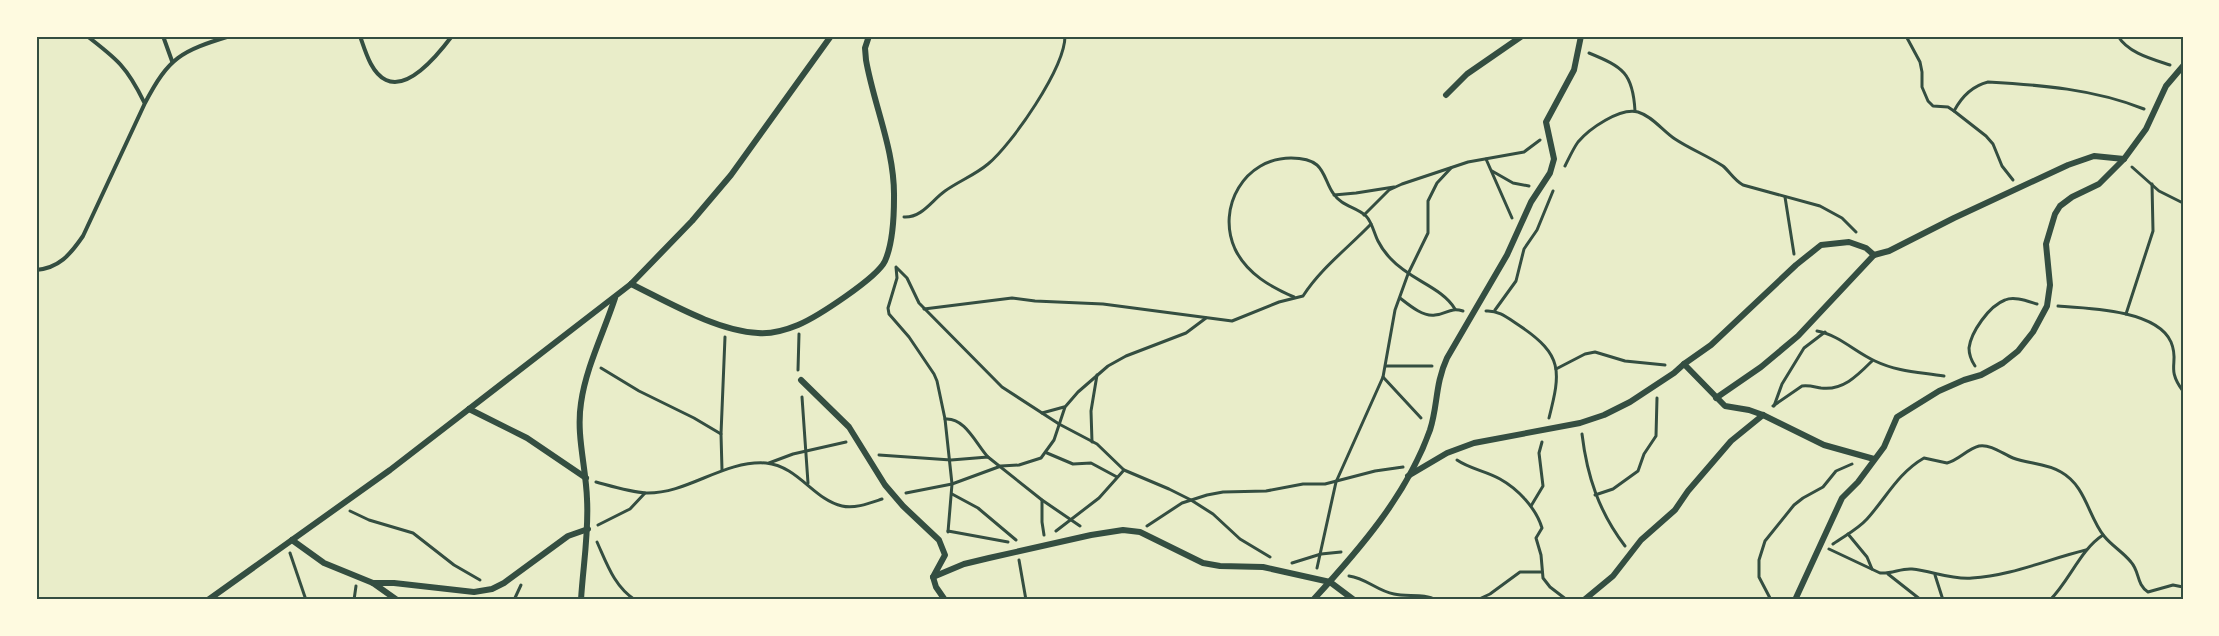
<svg xmlns="http://www.w3.org/2000/svg" width="2219" height="636" viewBox="0 0 2219 636" font-family="Barlow,sans-serif">
  <style>
    .lines { fill: none; stroke-linecap: round; stroke-linejoin: round }
    .path { stroke: #344e41; stroke-width: 3 }
    .service { stroke: #344e41; stroke-width: 4 }
    .minor { stroke: #344e41; stroke-width: 6 }
    .neatline { fill: none; stroke: #344e41; stroke-width: 2 }
  </style>
  <rect width="100%" height="100%" fill="#e9edc9"/>
  <g class="lines">
    <!-- path -->
    <g class="path">
      <path d="M1906,36L1920,62L1922,72V87L1928,101L1933,106L1948,107L1954,111L1986,136L1993,144L2002,166L2013,180"/>
      <path d="M2118,36C2128,53 2152,59 2170,65"/>
      <path d="M1589,53C1623,67 1633,73 1635,111"/>
      <path d="M1954,111C1962,96 1972,86 1988,82C2041,85 2094,89 2144,109"/>
      <path d="M1486,159L1512,218"/>
      <path d="M1565,166C1569,158 1573,149 1578,142C1589,129 1620,107 1638,112C1652,116 1663,131 1675,139C1690,149 1708,156 1723,166C1730,172 1734,180 1743,185L1820,206L1842,218L1856,232"/>
      <path d="M2132,167L2159,191L2183,203"/>
      <path d="M1492,171L1513,183L1529,186"/>
      <path d="M1334,195L1356,193L1394,187"/>
      <path d="M1785,197L1794,254"/>
      <path d="M1364,215L1389,190L1402,184L1468,162L1524,152L1540,140"/>
      <path d="M904,217C922,218 932,200 945,191C959,181 975,175 988,164C1012,144 1065,68 1065,36"/>
      <path d="M896,267L897,278L888,308L889,314L909,337L934,374L937,381L945,419L952,484L948,532"/>
      <path d="M897,268L907,278L919,303L1002,387L1059,424L1097,444L1124,470L1169,489L1191,500L1213,514L1240,539L1270,557"/>
      <path d="M1294,297C1271,287 1247,274 1235,249C1216,207 1245,158 1291,158C1301,158 1310,159 1317,165C1325,172 1327,185 1333,193C1342,207 1355,206 1366,216C1372,222 1374,233 1378,241C1381,247 1386,254 1391,259C1410,280 1442,287 1455,309"/>
      <path d="M1400,298C1409,305 1423,317 1435,315C1447,314 1450,307 1463,311"/>
      <path d="M2058,306C2088,308 2157,310 2171,342C2180,363 2165,367 2183,391"/>
      <path d="M924,309L1012,298L1035,301L1103,304L1232,321L1279,302L1303,296C1321,268 1348,248 1371,224"/>
      <path d="M1495,310L1516,281L1524,249L1537,230L1553,191"/>
      <path d="M1486,311C1499,310 1509,319 1520,326C1563,355 1561,371 1549,418"/>
      <path d="M2126,314L2153,231L2152,184"/>
      <path d="M1817,331C1839,335 1855,352 1875,361C1898,372 1920,372 1944,376"/>
      <path d="M1386,366H1432"/>
      <path d="M1975,366C1971,360 1969,355 1969,348C1971,332 1989,306 2005,300C2014,296 2027,301 2037,304"/>
      <path d="M601,368L639,391L694,418L721,434"/>
      <path d="M1556,369L1585,354L1595,352L1625,361L1665,365"/>
      <path d="M798,370L799,334"/>
      <path d="M1383,377L1421,418"/>
      <path d="M802,397L808,483"/>
      <path d="M1773,406L1802,386C1809,385 1815,387 1821,388C1843,391 1858,375 1872,361"/>
      <path d="M1774,406L1782,384L1804,348L1825,332"/>
      <path d="M1042,413L1064,407"/>
      <path d="M945,419C965,417 976,444 988,457"/>
      <path d="M1582,434C1587,476 1599,512 1625,546"/>
      <path d="M1092,442L1091,411L1097,375"/>
      <path d="M1047,453L1073,464L1091,463L1117,477"/>
      <path d="M879,455L951,460L988,457L1042,500L1080,526"/>
      <path d="M1457,460C1470,469 1486,471 1500,479C1518,489 1536,508 1542,528L1536,538L1541,555L1543,578L1550,587L1567,600"/>
      <path d="M769,463L793,454L846,442"/>
      <path d="M722,470L721,434L725,337"/>
      <path d="M596,482C611,486 630,492 646,493C688,494 723,460 766,463C798,466 814,500 842,506C855,509 870,503 882,499"/>
      <path d="M906,493L952,484L1001,466L1019,465L1041,458L1054,440L1065,407L1078,392L1108,366L1126,356L1186,333L1206,318"/>
      <path d="M952,494L978,508L1016,540"/>
      <path d="M1595,495L1613,489L1638,471L1644,454L1656,436L1657,398"/>
      <path d="M1042,500V522L1044,535"/>
      <path d="M1531,506L1543,486L1539,453L1542,442"/>
      <path d="M350,511L369,520L413,533L454,565L480,580"/>
      <path d="M598,525L630,509L645,493"/>
      <path d="M1147,526L1182,503L1207,495L1223,492L1266,491L1303,484H1325L1375,471L1403,467"/>
      <path d="M948,531L1008,542"/>
      <path d="M1056,531L1099,498L1124,470"/>
      <path d="M1848,534L1867,557L1872,569"/>
      <path d="M597,542C607,564 614,586 635,600"/>
      <path d="M1833,544C1844,536 1857,530 1867,519C1886,498 1898,473 1924,458L1947,463C1959,460 1967,449 1979,446C1991,444 2003,454 2013,458C2029,464 2046,463 2061,472C2086,486 2088,516 2104,536C2112,546 2123,552 2131,562C2140,572 2136,584 2148,592L2173,585L2183,587"/>
      <path d="M1829,549L1880,573C1892,574 1901,568 1912,569C1932,571 1952,580 1972,578C2011,576 2048,559 2086,550"/>
      <path d="M290,553L306,600"/>
      <path d="M1019,560L1026,600"/>
      <path d="M1292,563L1321,554L1341,552"/>
      <path d="M1317,568L1336,482L1383,377L1395,310L1408,274L1428,233V201L1437,183L1451,168"/>
      <path d="M1888,574L1921,600"/>
      <path d="M1935,575L1943,600"/>
      <path d="M1349,576C1366,578 1377,591 1394,594C1407,597 1425,593 1436,600"/>
      <path d="M354,600L356,586"/>
      <path d="M514,600L521,585"/>
      <path d="M1477,600L1490,594L1520,572H1542"/>
      <path d="M1771,600L1759,577V560L1765,541L1794,505L1803,498L1823,487L1836,471L1852,464"/>
      <path d="M2050,600C2070,580 2080,550 2103,535"/>
    </g>
    <!-- service -->
    <g class="service">
      <path d="M87,36C117,59 127,67 144,102"/>
      <path d="M163,36L172,61"/>
      <path d="M360,36C365,50 371,73 386,80C409,91 440,52 452,36"/>
      <path d="M36,270C59,268 70,255 83,236L145,103C169,57 181,51 230,36"/>
    </g>
    <!-- minor -->
    <g class="minor">
      <path d="M1446,95L1467,74L1522,36"/>
      <path d="M631,284C668,302 717,331 758,333C771,334 786,330 798,325C817,317 877,278 885,261C893,243 894,217 894,198C895,150 874,106 866,60L865,48L869,36"/>
      <path d="M1684,364L1725,406L1749,410L1763,415L1824,445L1874,459"/>
      <path d="M801,380L849,427L885,485L903,506L939,540L945,555L933,577L936,587L945,600"/>
      <path d="M1716,398L1761,367L1798,336L1874,255"/>
      <path d="M469,409L527,438L586,478"/>
      <path d="M1408,476L1447,453L1474,443L1580,423L1604,415L1630,402L1674,373L1684,364L1711,345L1796,265L1821,245L1849,242L1866,248L1874,255L1889,251L1954,218L2068,165L2094,156L2124,159"/>
      <path d="M292,540L324,563L373,583L397,600"/>
      <path d="M933,577L964,564L989,558L1091,535L1123,530L1140,532L1203,563L1220,566L1263,567L1330,582L1354,600"/>
      <path d="M373,583H394L474,592L492,589L504,583L568,536L588,529"/>
      <path d="M208,600L390,470L631,284L692,221L731,175L831,36"/>
      <path d="M581,600C583,566 589,533 587,499C586,467 576,435 581,403C586,367 604,332 615,298"/>
      <path d="M1313,600C1359,550 1407,495 1430,430C1438,405 1435,384 1447,358L1507,255L1531,202L1550,173L1554,159L1546,122L1574,70L1581,36"/>
      <path d="M1584,600L1613,576L1641,540L1675,510L1688,491L1731,441L1763,415"/>
      <path d="M1795,600L1842,498L1858,482L1884,447L1897,417L1939,391L1964,380L1981,375L2003,363L2018,351L2033,332L2047,306L2050,285L2046,244L2055,214L2060,206L2072,197L2099,184L2124,159L2146,129L2166,86L2183,66"/>
    </g>
  </g>
  <!-- border -->
  <rect width="2219" height="636" fill="none" stroke="#fefae0" stroke-width="75"/>
  <rect x="38" y="38" width="2144" height="560" class="neatline"/>
</svg>
